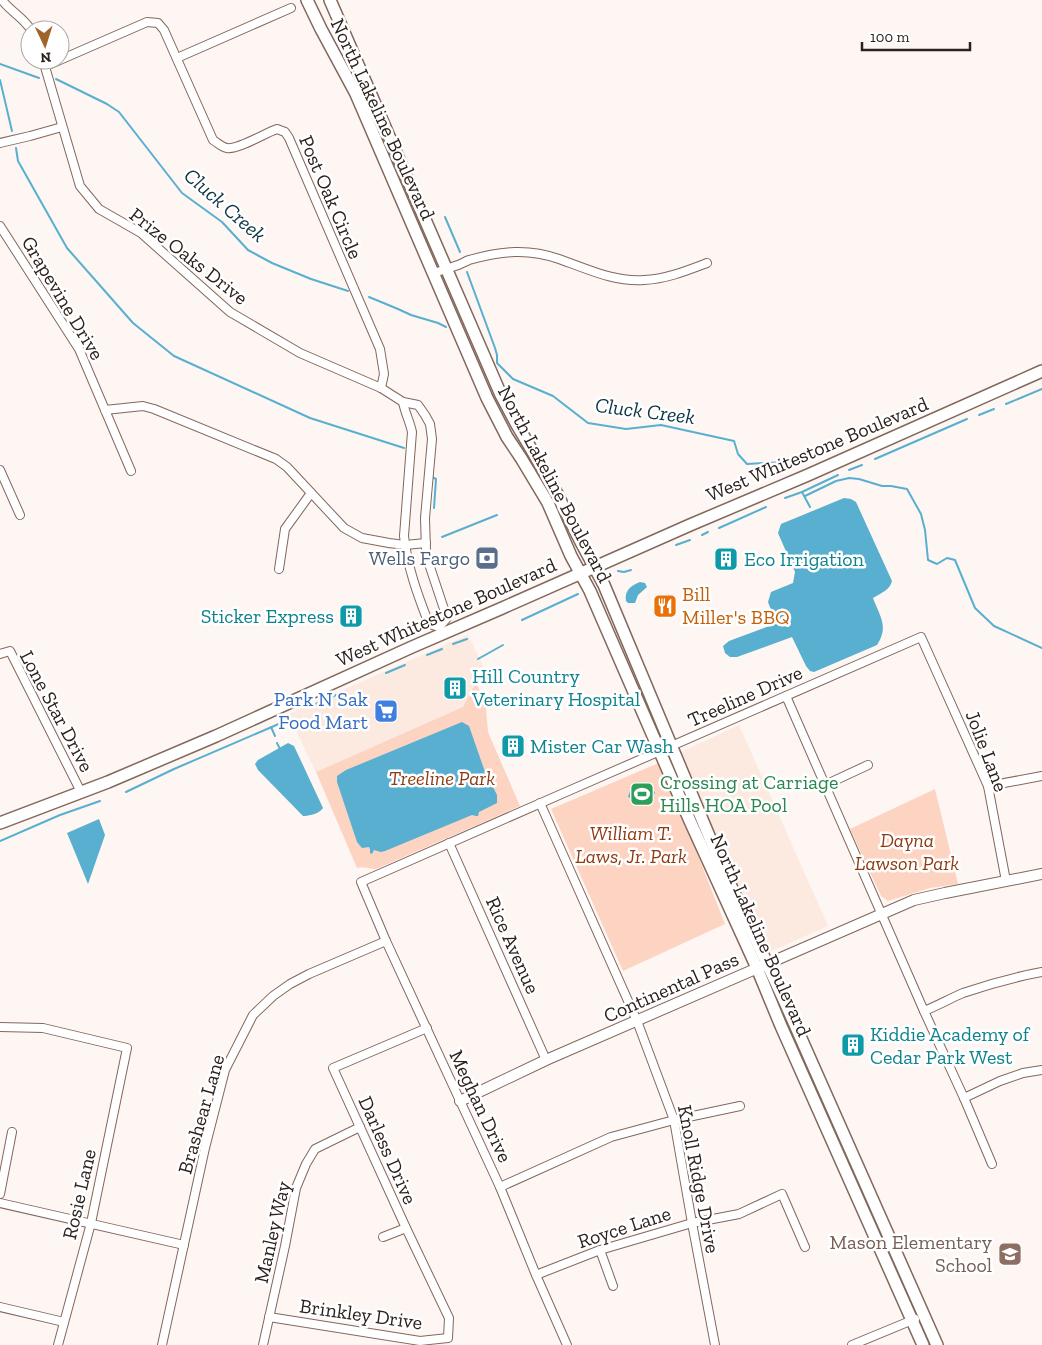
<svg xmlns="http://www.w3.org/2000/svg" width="1042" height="1345" viewBox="0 0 1042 1345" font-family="'Zilla Slab',serif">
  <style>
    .commercial { fill: #fce9e0 }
    .green { fill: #fdd3c2 }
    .water { fill: #58afcf }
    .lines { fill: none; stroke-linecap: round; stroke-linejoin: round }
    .stream { stroke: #58afcf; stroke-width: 2 }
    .minor-casing { stroke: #83675c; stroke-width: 10 }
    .tertiary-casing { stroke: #83675c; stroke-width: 12 }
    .secondary-casing { stroke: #83675c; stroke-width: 14 }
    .minor { stroke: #fff; stroke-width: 8 }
    .tertiary { stroke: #fff; stroke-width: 10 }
    .secondary { stroke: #fff; stroke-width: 11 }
    .labels { text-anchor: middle; stroke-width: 5; stroke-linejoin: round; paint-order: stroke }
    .street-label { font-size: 20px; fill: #2d211d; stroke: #fff }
    .service-label { font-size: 20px; fill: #4e5e75; stroke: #fff; text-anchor: end }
    .culture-label { font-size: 20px; fill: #0d838f; stroke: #fff; text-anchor: start }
    .food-label { font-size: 20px; fill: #c56008; stroke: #fff; text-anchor: start }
    .shop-label { font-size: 20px; fill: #366cbe; stroke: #fff; text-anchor: end }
    .park-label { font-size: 20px; font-style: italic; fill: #8e3a12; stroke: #fff }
    .leisure-label { font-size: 20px; fill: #27864d; stroke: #fff; text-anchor: start }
    .education-label { font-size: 20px; fill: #785e54; stroke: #fff; text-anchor: end }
    .water-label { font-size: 21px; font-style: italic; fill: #0c3543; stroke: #fff }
  </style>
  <rect width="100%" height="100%" fill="#fdf6f3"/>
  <!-- commercial -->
  <g class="commercial">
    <path d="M468,635L483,666L463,707L316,772L288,714Z"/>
    <path d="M739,725L828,926L767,953L677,754Z"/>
  </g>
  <!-- green -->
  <g class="green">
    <path d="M476,682L486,708L488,732L520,806L376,869C369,869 364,866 357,868L316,772L463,707Z"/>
    <path d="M661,762L725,924L623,971L551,809Z"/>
    <path d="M935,789L958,884L930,888L888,901L881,896L850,829Z"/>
  </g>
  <!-- water -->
  <g class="water">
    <path d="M844,498L851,499L856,502L892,581C890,590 881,593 873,598C880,617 889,626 877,645L814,672L810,671L806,666L792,637L737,657H730L725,653L723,646L729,641L769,626L773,615L768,602L771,592L793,583L795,572L778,533L781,524Z"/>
    <path d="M640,582L645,583L647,587L638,595L635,603H628L626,601C624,590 632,585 640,582Z"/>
    <path d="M462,722L469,726L484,769L497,795V803L479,812L478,816H476L472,815L385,851L381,852L374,850L372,854L370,853V849L369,847L362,848L357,842L337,782V776L346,770Z"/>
    <path d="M288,743L294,746L323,808C319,814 309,816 303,816L258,770L255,764L258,760Z"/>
    <path d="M633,783L655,792L650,805L628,797Z"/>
    <path d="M99,819L105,835L88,884L67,833Z"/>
  </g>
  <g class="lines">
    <!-- stream -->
    <g class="stream">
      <path d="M0,64L39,78"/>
      <path d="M56,79L107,104L119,112L182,193L222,222L248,250L272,263L311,279L348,291"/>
      <path d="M0,80L12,131"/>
      <path d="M16,148L18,161L67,248L133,323L174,356L310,418L404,448"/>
      <path d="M445,217L460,252"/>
      <path d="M467,272L495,348L497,355V363L513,379L553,396L588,423L626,429L661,425L734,441L738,454L747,464L785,462L791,467"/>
      <path d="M369,297L398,309L411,315L438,323L446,327"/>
      <path d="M1006,404L1042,389"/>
      <path d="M979,415L994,409"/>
      <path d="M875,459L967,419"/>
      <path d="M849,470L862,465"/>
      <path d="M432,477L436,479L434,508"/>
      <path d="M802,492L810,507"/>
      <path d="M805,496L836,481L849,478L859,479L882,486H891L907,489L921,514L925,530L928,560L937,564L947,558L955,560L975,608L994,626L1042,648"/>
      <path d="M785,498L802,492L838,475"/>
      <path d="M719,528L766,507"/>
      <path d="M702,535L708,532"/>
      <path d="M442,537L497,515"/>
      <path d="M676,545L690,540"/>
      <path d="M618,571L624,572L631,570"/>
      <path d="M522,620L578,594"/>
      <path d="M453,644L467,639"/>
      <path d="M427,655L442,649"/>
      <path d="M478,659L503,645"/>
      <path d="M386,673L405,665"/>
      <path d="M316,704L336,695"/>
      <path d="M271,727L275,736"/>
      <path d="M277,743L280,749"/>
      <path d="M126,792L174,769L288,720"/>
      <path d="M0,841L60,815L100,801"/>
    </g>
    <!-- minor casing -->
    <g class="minor-casing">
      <g id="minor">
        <path d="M2,0C10,11 24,18 31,30"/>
        <path d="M177,58L291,8"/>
        <path d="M43,60L80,186L99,209L141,233L230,312L300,353L381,388L403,402L418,405L425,415L430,424L432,439L425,518L426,551L429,564L447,618L439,627"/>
        <path d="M46,66L147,22L158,23L164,30L213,140C218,143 221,147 227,148C238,150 265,133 277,129L285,132L289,138L380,349L384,374L381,388"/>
        <path d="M0,143L30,136L62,127"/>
        <path d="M0,226L79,349L131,471"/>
        <path d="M433,274C441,270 447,269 455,266C460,265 464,262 469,260C501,251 528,248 559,259C588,269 613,282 644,280C666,279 686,271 707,263"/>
        <path d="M403,402C405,413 410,422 412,432L404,536C407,566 418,596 429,624L439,627"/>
        <path d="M105,410L143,406L154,409L276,459L287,467L344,528L362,538L389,543L405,545L426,543"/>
        <path d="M0,470L20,515"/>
        <path d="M279,569L285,529L311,493"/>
        <path d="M0,654L10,651L81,792"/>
        <path d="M786,696L924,1011L964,1098L992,1164"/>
        <path d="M825,785L868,765"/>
        <path d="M988,786L1042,776"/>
        <path d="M540,803L637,1021L674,1120L692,1223L715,1345"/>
        <path d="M449,843L546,1060"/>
        <path d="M924,1011C937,1006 949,999 963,993C989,984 1015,977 1042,972"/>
        <path d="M0,1027L43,1028L127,1048L91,1223L58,1345"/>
        <path d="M964,1098L1000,1081L1023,1073L1042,1070"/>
        <path d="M500,1187L611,1137L674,1120L740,1106"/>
        <path d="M0,1194L12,1132"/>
        <path d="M0,1203L184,1245"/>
        <path d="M383,1237L406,1228"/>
        <path d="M600,1250L613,1286"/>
        <path d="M536,1275L600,1250L692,1223L739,1214L782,1194L805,1247"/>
        <path d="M0,1307L64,1322"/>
        <path d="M269,1317L420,1341L448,1338L449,1318L406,1228L333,1068L427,1028"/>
        <path d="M162,1345L205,1148L225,1070L253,1015L273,996L290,984L309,974L386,941"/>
        <path d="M263,1345L285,1246L296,1188L306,1164L315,1149L360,1127"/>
        <path d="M567,1345L536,1275L500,1187L386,941L361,882L566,792L921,637L988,786L1006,881"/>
        <path d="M852,1345L915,1319"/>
      </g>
    </g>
    <!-- tertiary casing -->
    <g class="tertiary-casing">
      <path id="tertiary" d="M460,1101L546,1060L914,900L945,893L1042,874"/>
    </g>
    <!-- secondary casing -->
    <g class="secondary-casing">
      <g id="secondary">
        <path d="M307,0L321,29L356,94L487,398L507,437L521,458L548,503L571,556L590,591L690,821L757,968L781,1026L923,1345"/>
        <path d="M330,0L501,395L517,425L552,484L582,544L604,585L722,867L784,1000L937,1345"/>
        <path d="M0,823L108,782L216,736L412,647L500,609L690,525L808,475L1042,371"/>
      </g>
    </g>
    <!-- minor -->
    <use href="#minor" class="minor"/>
    <!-- tertiary -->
    <use href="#tertiary" class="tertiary"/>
    <!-- secondary -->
    <use href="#secondary" class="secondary"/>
  </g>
  <!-- icons -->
  <defs>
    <g id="bank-square" transform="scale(1.25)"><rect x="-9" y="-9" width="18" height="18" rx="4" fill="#5c6f8a" stroke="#fff"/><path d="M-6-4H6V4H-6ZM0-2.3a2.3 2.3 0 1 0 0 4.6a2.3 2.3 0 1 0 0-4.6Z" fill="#fff"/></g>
    <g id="building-square" transform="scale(1.25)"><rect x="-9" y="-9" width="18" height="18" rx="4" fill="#0f9aa8" stroke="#fff"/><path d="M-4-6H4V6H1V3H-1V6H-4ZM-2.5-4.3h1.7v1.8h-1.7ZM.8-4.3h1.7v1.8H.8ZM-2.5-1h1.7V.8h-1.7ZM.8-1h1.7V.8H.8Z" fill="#fff"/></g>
    <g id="restaurant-square" transform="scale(1.25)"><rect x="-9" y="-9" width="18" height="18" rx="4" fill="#e8710a" stroke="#fff"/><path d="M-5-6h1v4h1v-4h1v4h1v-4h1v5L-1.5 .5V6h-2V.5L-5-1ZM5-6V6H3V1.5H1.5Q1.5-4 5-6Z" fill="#fff"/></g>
    <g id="supermarket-square" transform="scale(1.25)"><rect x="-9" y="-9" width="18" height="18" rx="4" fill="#3f7fe0" stroke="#fff"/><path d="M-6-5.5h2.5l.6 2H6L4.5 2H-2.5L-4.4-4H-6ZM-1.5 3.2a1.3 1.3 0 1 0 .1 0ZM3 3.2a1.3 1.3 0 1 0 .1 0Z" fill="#fff"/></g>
    <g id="stadium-square" transform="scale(1.25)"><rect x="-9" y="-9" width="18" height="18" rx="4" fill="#2e9e5b" stroke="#fff"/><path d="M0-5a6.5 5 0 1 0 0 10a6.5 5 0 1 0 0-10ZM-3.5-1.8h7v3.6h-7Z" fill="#fff"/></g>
    <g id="school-square" transform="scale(1.25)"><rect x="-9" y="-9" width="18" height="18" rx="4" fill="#8d6e63" stroke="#fff"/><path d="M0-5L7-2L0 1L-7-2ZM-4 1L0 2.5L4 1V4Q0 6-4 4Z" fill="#fff"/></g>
  </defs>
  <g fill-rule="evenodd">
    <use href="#bank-square" x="487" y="558"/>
    <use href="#building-square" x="726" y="559"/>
    <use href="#restaurant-square" x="665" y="606"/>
    <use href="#building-square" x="351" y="616"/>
    <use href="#building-square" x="455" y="688"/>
    <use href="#supermarket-square" x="386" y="711"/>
    <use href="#building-square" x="513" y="746"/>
    <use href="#stadium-square" x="642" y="794"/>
    <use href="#building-square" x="853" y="1045"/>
    <use href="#school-square" x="1010" y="1254"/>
  </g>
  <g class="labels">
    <!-- street labels -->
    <g class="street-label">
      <text transform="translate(383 119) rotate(65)" y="7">North Lakeline Boulevard</text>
      <text transform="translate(331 197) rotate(67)" y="7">Post Oak Circle</text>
      <text transform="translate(189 256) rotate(38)" y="7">Prize Oaks Drive</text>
      <text transform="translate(63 298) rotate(59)" y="7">Grapevine Drive</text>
      <text transform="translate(817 449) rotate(-23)" y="7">West Whitestone Boulevard</text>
      <text transform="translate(555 484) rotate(62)" y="7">North Lakeline Boulevard</text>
      <text transform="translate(446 612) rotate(-24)" y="7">West Whitestone Boulevard</text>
      <text transform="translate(745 696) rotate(-24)" y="7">Treeline Drive</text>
      <text transform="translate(57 711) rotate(62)" y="7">Lone Star Drive</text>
      <text transform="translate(987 751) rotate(69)" y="7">Jolie Lane</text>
      <text transform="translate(761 935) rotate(66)" y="7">North Lakeline Boulevard</text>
      <text transform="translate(513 945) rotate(66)" y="7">Rice Avenue</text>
      <text transform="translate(671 987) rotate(-24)" y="7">Continental Pass</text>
      <text transform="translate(481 1106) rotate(65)" y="7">Meghan Drive</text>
      <text transform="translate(201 1114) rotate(-74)" y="7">Brashear Lane</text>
      <text transform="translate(388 1150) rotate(66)" y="7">Darless Drive</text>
      <text transform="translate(699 1179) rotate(79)" y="7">Knoll Ridge Drive</text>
      <text transform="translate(79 1194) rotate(-77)" y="7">Rosie Lane</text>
      <text transform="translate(624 1227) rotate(-18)" y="7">Royce Lane</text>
      <text transform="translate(272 1232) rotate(-77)" y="7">Manley Way</text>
      <text transform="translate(361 1314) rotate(8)" y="7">Brinkley Drive</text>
    </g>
    <!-- service labels -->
    <g class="service-label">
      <text x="470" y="565">Wells Fargo</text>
    </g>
    <!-- culture labels -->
    <g class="culture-label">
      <text x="744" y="566">Eco Irrigation</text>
      <text x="334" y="623" text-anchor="end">Sticker Express</text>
      <text x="472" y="683">Hill Country<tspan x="472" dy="23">Veterinary Hospital</tspan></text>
      <text x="530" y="753">Mister Car Wash</text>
      <text x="870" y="1041">Kiddie Academy of<tspan x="870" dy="23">Cedar Park West</tspan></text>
    </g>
    <!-- food labels -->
    <g class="food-label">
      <text x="682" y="601">Bill<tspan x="682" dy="23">Miller's BBQ</tspan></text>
    </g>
    <!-- shop labels -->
    <g class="shop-label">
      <text x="368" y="706">Park N Sak<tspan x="368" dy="23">Food Mart</tspan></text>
    </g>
    <!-- park labels -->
    <g class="park-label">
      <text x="442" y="785">Treeline Park</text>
      <text x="631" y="840">William T.<tspan x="631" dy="23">Laws, Jr. Park</tspan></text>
      <text x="907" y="847">Dayna<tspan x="907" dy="23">Lawson Park</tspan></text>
    </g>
    <!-- leisure labels -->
    <g class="leisure-label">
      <text x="660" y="789">Crossing at Carriage<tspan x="660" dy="23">Hills HOA Pool</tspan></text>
    </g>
    <!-- education labels -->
    <g class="education-label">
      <text x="992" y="1249">Mason Elementary<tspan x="992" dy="23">School</tspan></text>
    </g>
    <!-- water labels -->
    <g class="water-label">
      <text transform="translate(225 205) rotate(41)" y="7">Cluck Creek</text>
      <text transform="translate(645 411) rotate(7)" y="7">Cluck Creek</text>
    </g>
  </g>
  <!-- north arrow -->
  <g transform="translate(45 45) rotate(176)"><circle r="24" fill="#ffffff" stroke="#aba6a5"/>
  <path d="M0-4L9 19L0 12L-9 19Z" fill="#a16428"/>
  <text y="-8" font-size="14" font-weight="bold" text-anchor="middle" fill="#2d211d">N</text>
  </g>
  <!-- scale -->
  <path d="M862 42v8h108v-8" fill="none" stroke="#2d211d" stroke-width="2.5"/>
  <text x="870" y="42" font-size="15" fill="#2d211d" stroke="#ffffff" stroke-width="4" paint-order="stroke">100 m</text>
</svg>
